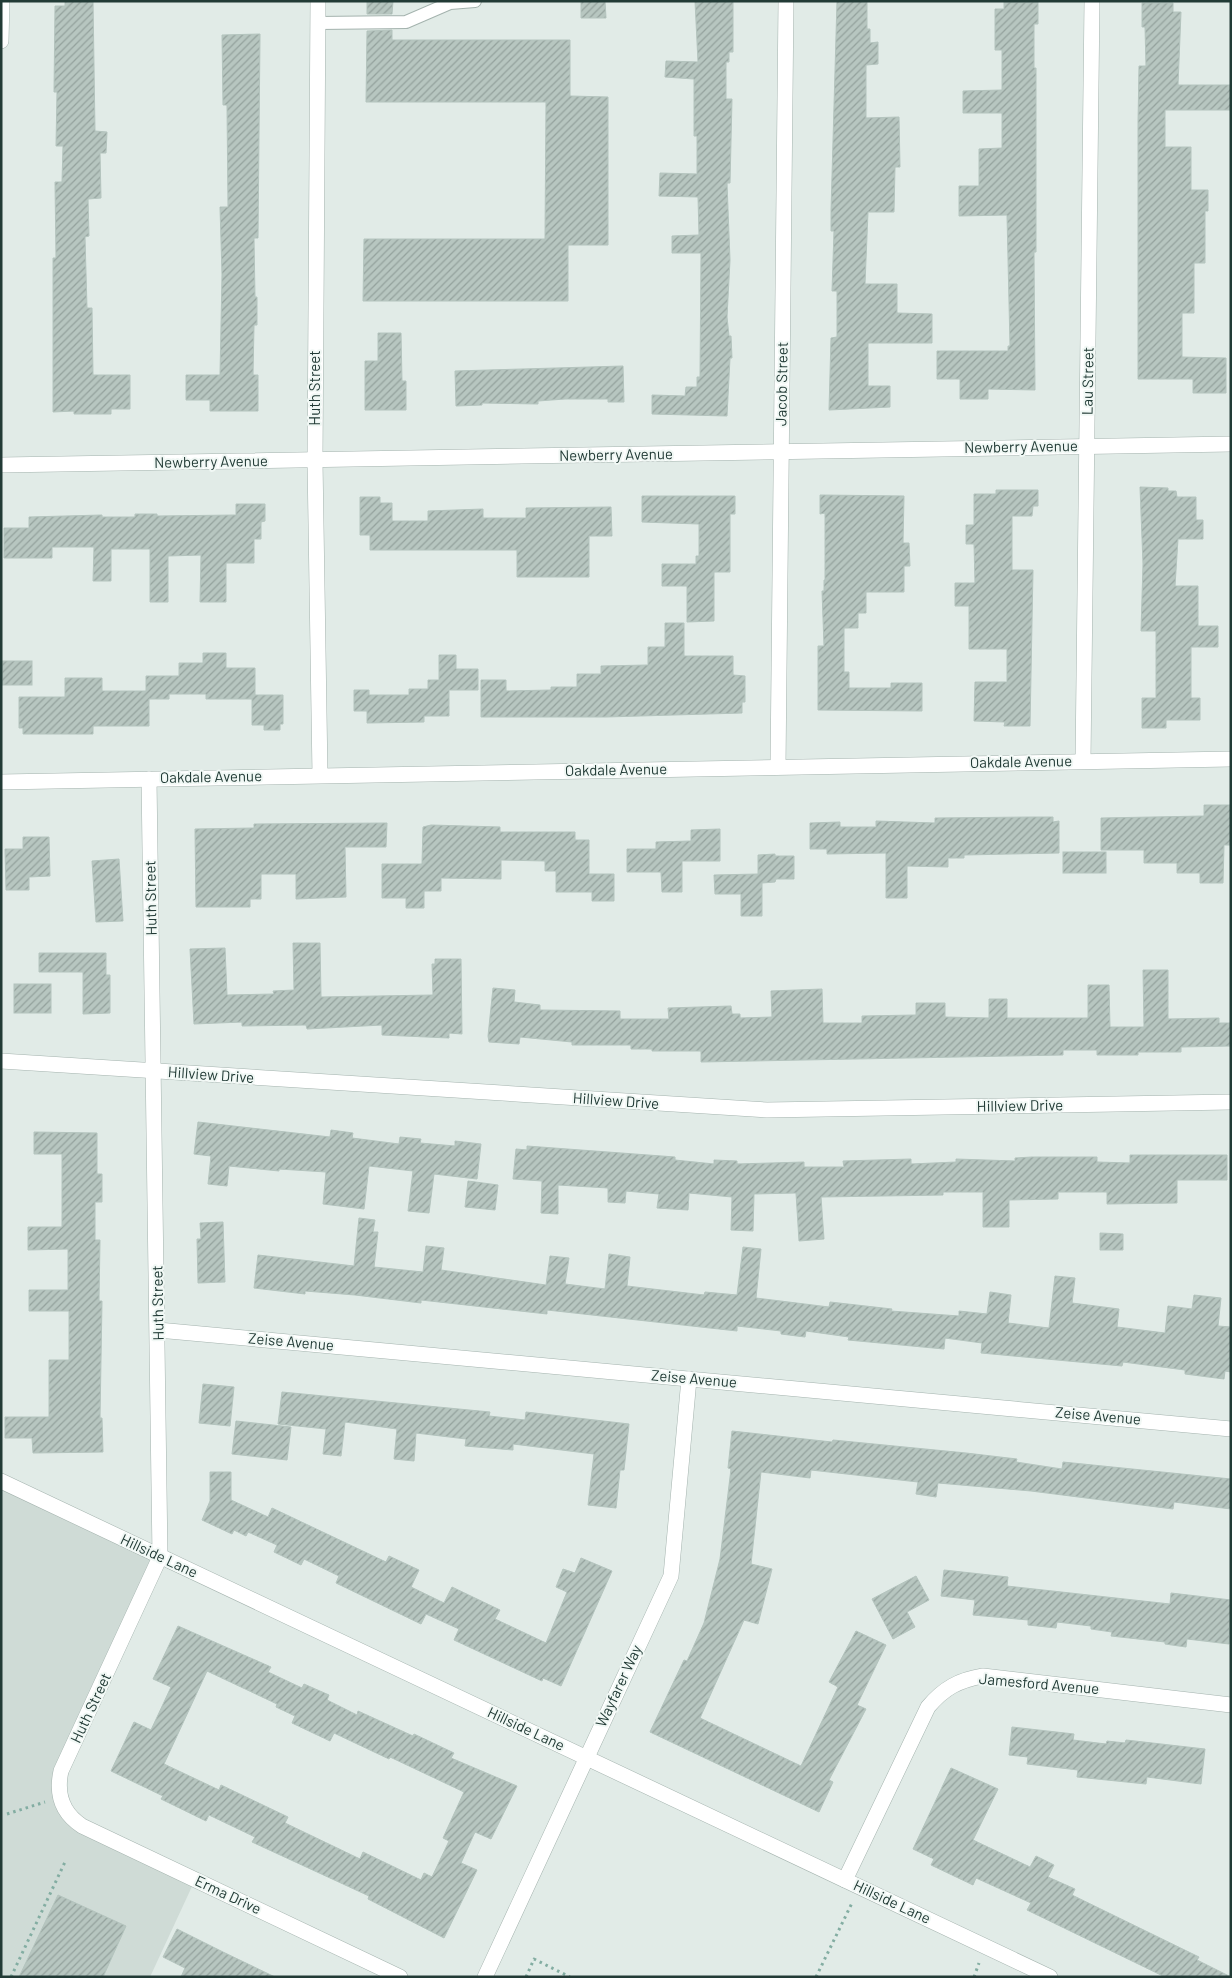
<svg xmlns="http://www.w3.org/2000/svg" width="1232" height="1978" viewBox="0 0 1232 1978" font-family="Barlow,sans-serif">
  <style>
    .built { fill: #cfdbd6 }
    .building { fill: url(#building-hatch); stroke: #b4c4be; fill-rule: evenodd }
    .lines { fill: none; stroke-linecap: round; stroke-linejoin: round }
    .lane-casing { stroke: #a4b3ae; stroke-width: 14 }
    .street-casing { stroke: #a4b3ae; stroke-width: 16 }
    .path { stroke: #83ada2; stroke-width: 3; stroke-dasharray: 2.5 4; stroke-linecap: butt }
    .lane { stroke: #fff; stroke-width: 12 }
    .street { stroke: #fff; stroke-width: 15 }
    .labels { text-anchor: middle; stroke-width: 4; stroke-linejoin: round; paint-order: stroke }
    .street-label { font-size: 15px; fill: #223b36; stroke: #f1f8f5 }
  </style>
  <defs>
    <pattern id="building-hatch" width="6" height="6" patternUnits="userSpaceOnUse" patternTransform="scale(1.25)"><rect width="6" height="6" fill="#b7c6c0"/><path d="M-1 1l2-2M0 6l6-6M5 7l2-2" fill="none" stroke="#94a29d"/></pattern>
  </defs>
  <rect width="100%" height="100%" fill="#e1ebe7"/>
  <!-- built -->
  <path class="built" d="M1,1481L160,1557L61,1771L66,1812L195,1880L150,1977H1Z"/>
  <!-- building -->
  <g class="building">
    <path d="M65,1H93L95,131L107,132L106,153H100L101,198L88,199L89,236L85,237L87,308H92L93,375H130V409H111V414H74V411L53,412V258H56L55,182H62L63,146H56L57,92H54L55,6H65Z"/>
    <path d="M367,1H393L392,14H367Z"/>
    <path d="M581,1H605L606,18H581Z"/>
    <path d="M695,1H733V52H729V62H726V99H732L730,183H727L730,260L727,317L729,336H731L732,358H730L727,416L652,414V395L685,396L686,387H697V377H700L701,253H672V236L699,235L698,197L659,196L660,173L697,174V136H694V79L665,77L666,61L698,62Z"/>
    <path d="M837,1H867V29H870V43L878,42V64L866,65V118L899,117L900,167H895L894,212H868L865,284H897V313L932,314V343H868V386H890V407L829,410L831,338L837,337V291H832L834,231H831V211Z"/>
    <path d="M1004,2H1038V24H1034V68H1036V252H1034L1035,390L988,389V399H960V379H937V351H1008V346H1010L1007,215L959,216V186H979V149L1002,148V113H963V91L1002,90V50H995V9H1004Z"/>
    <path d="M1142,3H1173V12H1181L1178,85H1231V110H1165V147H1191V190H1208V211H1205V263H1194V313H1182V357L1226,358V393H1193V379H1138V123L1139,66H1146L1145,27H1142Z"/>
    <path d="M392,30V40H570V96L608,97V245H568V301H363L364,239H545L546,102H366L367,31Z"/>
    <path d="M260,34L258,238H254L255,297H257V325H254L253,375H258V411H210V400H186V375H220L222,275L220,207H228L227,105H223L222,35Z"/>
    <path d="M378,333H401L402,381H406V410H365V361H378Z"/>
    <path d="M623,366L624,402H608V399H565L538,401V404L482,403V405L456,406L455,371Z"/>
    <path d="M1140,487L1168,488V491H1176L1177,497H1196V520H1203V539H1178L1175,586H1198V626H1218V647H1191V698H1200V720H1166V728H1142V698H1156V631H1141L1143,564Z"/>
    <path d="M996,490H1038V506H1033L1032,516H1012V570H1033L1030,726H1004L1005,722L974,721L975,682H1007V649H969V606H955V583H975L974,544H966V525H974V494H996Z"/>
    <path d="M820,495L904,496L903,543H909L910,566H904V592H866V613H858V628H844V672H849V688H891V683H922V711L818,710V646H824L822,591H824V580H825V513L820,514Z"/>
    <path d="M642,496H735V514H730V572H714V621L687,622V586H662V564H696V556H699V524L642,522Z"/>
    <path d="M360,497H380V503H392V521H428V511L483,509V518H526V508L611,507L612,536H589V577H517V550H370V535H360Z"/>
    <path d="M236,504H265V521L261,522V539H254V563H226V602H200L201,555L168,556V602H150V549H111V581H93L94,547H52V558H4V528H29V517L102,515V517H135V514H157V516L236,515Z"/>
    <path d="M665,623H684V656H733V675L745,676V702H742V713L606,717H481V680H506V691L551,690V687H577V674H601V666L648,665V647H665Z"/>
    <path d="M203,653H226V668H255V695H283V724H280V730H264V725H252V699H206V694H169V699H149V726H93V734H23V728H19V697H65V678H102V691H146V676H179V663H203Z"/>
    <path d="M439,655H456V669H478V690H449V716H424V722L367,723V711H354V690H369V695H409V689H428V680H439Z"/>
    <rect x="2" y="661" width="30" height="24"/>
    <path d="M1204,805H1231V845H1224L1223,883H1200V873H1177V863H1144V850H1101V818L1204,816Z"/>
    <path d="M1030,817H1053V822L1059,821V853L964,855V858H948V867L907,866V898H886V853L827,854V849H810V823L840,822V827H876V821L935,823V818Z"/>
    <path d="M387,823L386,847H345L346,897L296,899V874H261V899H250V907H196L195,829L254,828V824Z"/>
    <path d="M431,825L500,827V832H575V840H589V874H614V901H592V892H556V871H545V861L501,860V879L441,878V891H424V908H406V898H382V864H422L423,827Z"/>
    <path d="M720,829V861H682V892H662L661,872H627V849H656V842L691,841V830Z"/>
    <path d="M23,837H49L50,876L29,877V890H6L5,849H23Z"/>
    <rect x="1063" y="852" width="43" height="21"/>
    <path d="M775,854V856H794V879H776L775,882L762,883V916H741V894H715L714,875L758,874V855Z"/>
    <path d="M119,859L123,921L96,922L92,861Z"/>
    <path d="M293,943H320L321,997L433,995L432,964H435V959H461L462,1034L449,1033V1038L382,1035V1025L307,1029L306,1025L242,1026V1022L194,1024L190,949L225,948L227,995L274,994L273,991L294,990Z"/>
    <path d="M39,953H106V975H110V1013L83,1014V972H39Z"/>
    <path d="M1143,970H1168V1019L1219,1018V1023H1231V1046L1181,1047V1052H1138V1055H1097V1050H1063V1055L701,1062V1051H652V1049H631V1045H572V1042L520,1037L519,1044L489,1042L488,1036L493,988L515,990L514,1002L540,1005V1010L620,1011V1019H669L668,1008L731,1006L732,1014H740V1018L772,1017L771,991L822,989L823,1023H862V1016L916,1015V1003H945V1017L989,1018V999H1007V1018H1088V985H1109L1110,1027H1144Z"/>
    <rect x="14" y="984" width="37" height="29"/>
    <path d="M198,1122L330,1137L331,1130L353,1133L352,1138L399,1144L400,1137L421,1139L420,1143L455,1146V1141L481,1144L477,1179L434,1174L429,1213L408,1211L413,1171L369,1166L364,1209L323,1204L326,1172L279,1169V1171L229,1166L227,1186L208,1184L211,1156L194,1154Z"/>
    <path d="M34,1132L97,1133V1174H102V1202H95V1240H100L99,1301H102L100,1418H102L103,1452L33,1453L32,1438H5V1417H49V1360H69V1311H29V1290H68V1249L28,1250V1227H62V1154H34Z"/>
    <path d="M527,1146L675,1157V1160L714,1164V1160L737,1161V1164L804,1162V1167H844L843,1161L911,1159V1164L956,1162V1159L1015,1161V1158L1032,1157H1097V1162L1130,1163V1155H1227V1180H1177V1203L1107,1204V1192H1058V1199L1009,1200V1227H983V1192H943V1195L821,1197L824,1239L799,1241L796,1193L754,1194L753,1231L731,1230L732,1197L689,1193L688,1210L657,1208L659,1194L626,1191L625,1203L608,1202V1188L558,1185V1214L541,1213L542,1181L513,1179L516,1149L527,1150Z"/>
    <path d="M468,1181L498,1185L495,1210L465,1207Z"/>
    <path d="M359,1218L375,1220L373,1232H378L374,1267L423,1272L426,1246L444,1248L441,1270L546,1285L550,1256L569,1258L565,1284L605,1289L609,1254L630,1257L627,1286L704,1295L705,1292L737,1295L743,1247L761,1249L756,1298L829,1307L830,1302L892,1309L891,1311L959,1316V1311L987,1314L990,1292L1011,1295L1008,1323L1049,1328L1055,1276L1075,1278L1072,1303L1119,1309L1117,1327L1165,1333L1168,1306L1192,1309L1194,1295L1221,1298L1218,1326L1231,1327V1372L1225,1371L1224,1379L1185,1374V1370L1123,1362L1122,1366L981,1353L982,1343L945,1338L944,1349L848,1340L849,1337L806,1331L805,1337L781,1334V1331L737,1326V1331L547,1310V1314L421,1300V1303L355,1295L305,1291V1294L254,1288L258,1255L354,1266Z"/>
    <path d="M223,1222L225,1282L198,1283L197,1239H201L200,1223Z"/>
    <path d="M1100,1233L1123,1234V1250H1100Z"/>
    <path d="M203,1384L234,1387L230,1426L199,1423Z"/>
    <path d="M282,1392L490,1412L489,1416L525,1420L526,1412L629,1424L624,1470H620L616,1508L588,1505L594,1454L513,1444V1450L465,1446L466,1439L416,1433L414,1461L394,1459L397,1429L345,1422L341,1456L323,1454L326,1429L278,1424Z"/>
    <path d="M236,1421L291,1427L287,1460L232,1454Z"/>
    <path d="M732,1431L832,1442L833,1440L966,1453L1017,1459L1016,1462L1062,1469L1063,1462L1231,1479V1509L1174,1502L1173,1509L1031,1491L938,1483L936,1497L916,1494L918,1482L811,1470L810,1478L761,1472L751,1564L772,1569L758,1624L744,1620L700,1718L801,1766L838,1687L829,1682L856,1631L886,1645L857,1705L866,1709L829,1780L833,1782L819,1812L650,1732L684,1660L687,1661L704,1623L720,1559L731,1469L728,1468Z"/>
    <path d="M210,1472H231V1500L268,1517L272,1508L386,1562L389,1556L419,1570L411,1587L444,1603L452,1587L500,1610L495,1619L546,1643L567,1592L556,1587L563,1569L575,1573L581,1558L612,1571L561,1686L543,1678L542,1681L454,1640L459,1629L426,1614L421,1624L336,1583L339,1576L304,1559L301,1565L274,1552L277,1545L248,1532L246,1536L234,1530L232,1534L202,1520L210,1501Z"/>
    <path d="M944,1570L1008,1577L1007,1586L1170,1604L1171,1593L1231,1600L1229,1644L1187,1639L1186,1647L1165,1644V1642L1111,1636L1112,1632L1091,1629V1626L1057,1622L1056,1628L1028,1625V1620L973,1615L975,1600L941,1596Z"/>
    <path d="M916,1576L929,1600L907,1612L915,1627L893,1639L872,1599Z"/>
    <path d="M178,1626L271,1667L268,1672L302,1688L304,1684L329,1695L327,1700L357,1715L358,1711L413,1736L414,1734L454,1753L451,1758L517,1786L491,1839L475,1832L461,1863L477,1870L444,1938L368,1899L369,1896L252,1842L255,1837L209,1815L206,1821L161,1799L163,1796L111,1771L134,1722L151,1730L171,1687L153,1679ZM207,1671L277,1704L276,1707L295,1716L292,1723L330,1741L334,1733L389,1759L390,1757L464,1792L443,1838L449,1841L432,1877L424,1873L421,1880L363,1852L360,1859L285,1823L288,1817L221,1785L219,1790L164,1764Z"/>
    <path d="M1012,1727L1074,1734L1073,1740L1106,1744L1107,1741L1125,1743L1126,1740L1205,1749L1201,1784L1147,1777L1146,1784L1077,1777L1078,1770L1027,1764L1028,1757L1009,1755Z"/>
    <path d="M951,1768L998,1789L973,1840L1030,1867L1036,1856L1054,1865L1048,1877L1075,1889L1072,1895L1199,1957L1197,1960L1231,1977H1165L1027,1910L1031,1903L976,1878L973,1885L931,1865L934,1859L913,1849Z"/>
    <path d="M58,1895L126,1926L103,1977H19Z"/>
    <path d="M177,1929L223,1952L275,1977H181L185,1968L163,1957Z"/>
  </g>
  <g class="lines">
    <!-- lane casing -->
    <g class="lane-casing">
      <path id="lane" d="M318,23L406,22L450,3L475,1"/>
    </g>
    <!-- street casing -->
    <g class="street-casing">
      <g id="street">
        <path d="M318,1L315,461L320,775"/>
        <path d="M1,41L2,1"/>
        <path d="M1,465L1231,444"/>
        <path d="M1083,761L1092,1"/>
        <path d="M778,767L786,1"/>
        <path d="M149,779L160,1557L61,1771C56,1794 62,1813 82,1826L400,1977"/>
        <path d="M1,782L1231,759"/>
        <path d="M1,1061L767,1110L1231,1102"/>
        <path d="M158,1330L1231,1429"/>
        <path d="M1,1481L1050,1977"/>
        <path d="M845,1880L928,1707C944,1688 959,1680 983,1676L1231,1705"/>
        <path d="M485,1977L671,1576L689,1379"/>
      </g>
    </g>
    <!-- path -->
    <g class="path">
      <path d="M7,1814L45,1802"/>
      <path d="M11,1977L65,1862"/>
      <path d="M526,1977L534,1959L570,1977"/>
      <path d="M816,1977L852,1903"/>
      <path d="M974,1977L979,1963"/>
    </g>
    <!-- lane -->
    <use href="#lane" class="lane"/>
    <!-- street -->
    <use href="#street" class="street"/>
  </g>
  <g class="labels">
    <!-- street labels -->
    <g class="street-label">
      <text transform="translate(1088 381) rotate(-89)" y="5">Lau Street</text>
      <text transform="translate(782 384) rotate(-89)" y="5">Jacob Street</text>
      <text transform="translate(315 388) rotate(-90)" y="5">Huth Street</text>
      <text transform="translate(1021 447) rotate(-1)" y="5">Newberry Avenue</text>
      <text transform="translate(616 455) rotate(-1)" y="5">Newberry Avenue</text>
      <text transform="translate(211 462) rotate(-1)" y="5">Newberry Avenue</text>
      <text transform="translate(1021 762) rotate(-1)" y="5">Oakdale Avenue</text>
      <text transform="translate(616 770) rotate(-1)" y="5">Oakdale Avenue</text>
      <text transform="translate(211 777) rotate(-1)" y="5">Oakdale Avenue</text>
      <text transform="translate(151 898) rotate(-91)" y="5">Huth Street</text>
      <text transform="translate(211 1075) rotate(4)" y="5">Hillview Drive</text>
      <text transform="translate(616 1101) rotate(4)" y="5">Hillview Drive</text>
      <text transform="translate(1020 1106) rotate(-1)" y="5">Hillview Drive</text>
      <text transform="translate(158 1303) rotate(-91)" y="5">Huth Street</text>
      <text transform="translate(291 1342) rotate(5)" y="5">Zeise Avenue</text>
      <text transform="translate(694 1379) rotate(5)" y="5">Zeise Avenue</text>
      <text transform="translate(1098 1416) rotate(5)" y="5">Zeise Avenue</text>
      <text transform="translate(159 1556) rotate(25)" y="5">Hillside Lane</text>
      <text transform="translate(1039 1684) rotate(5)" y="5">Jamesford Avenue</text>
      <text transform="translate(619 1686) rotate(-65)" y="5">Wayfarer Way</text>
      <text transform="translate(91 1708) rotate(-65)" y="5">Huth Street</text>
      <text transform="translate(526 1729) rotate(25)" y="5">Hillside Lane</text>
      <text transform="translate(228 1895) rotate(25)" y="5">Erma Drive</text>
      <text transform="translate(892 1902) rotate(25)" y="5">Hillside Lane</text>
    </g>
  </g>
  <!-- border -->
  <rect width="1232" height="1978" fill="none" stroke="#223b36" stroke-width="5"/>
</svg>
